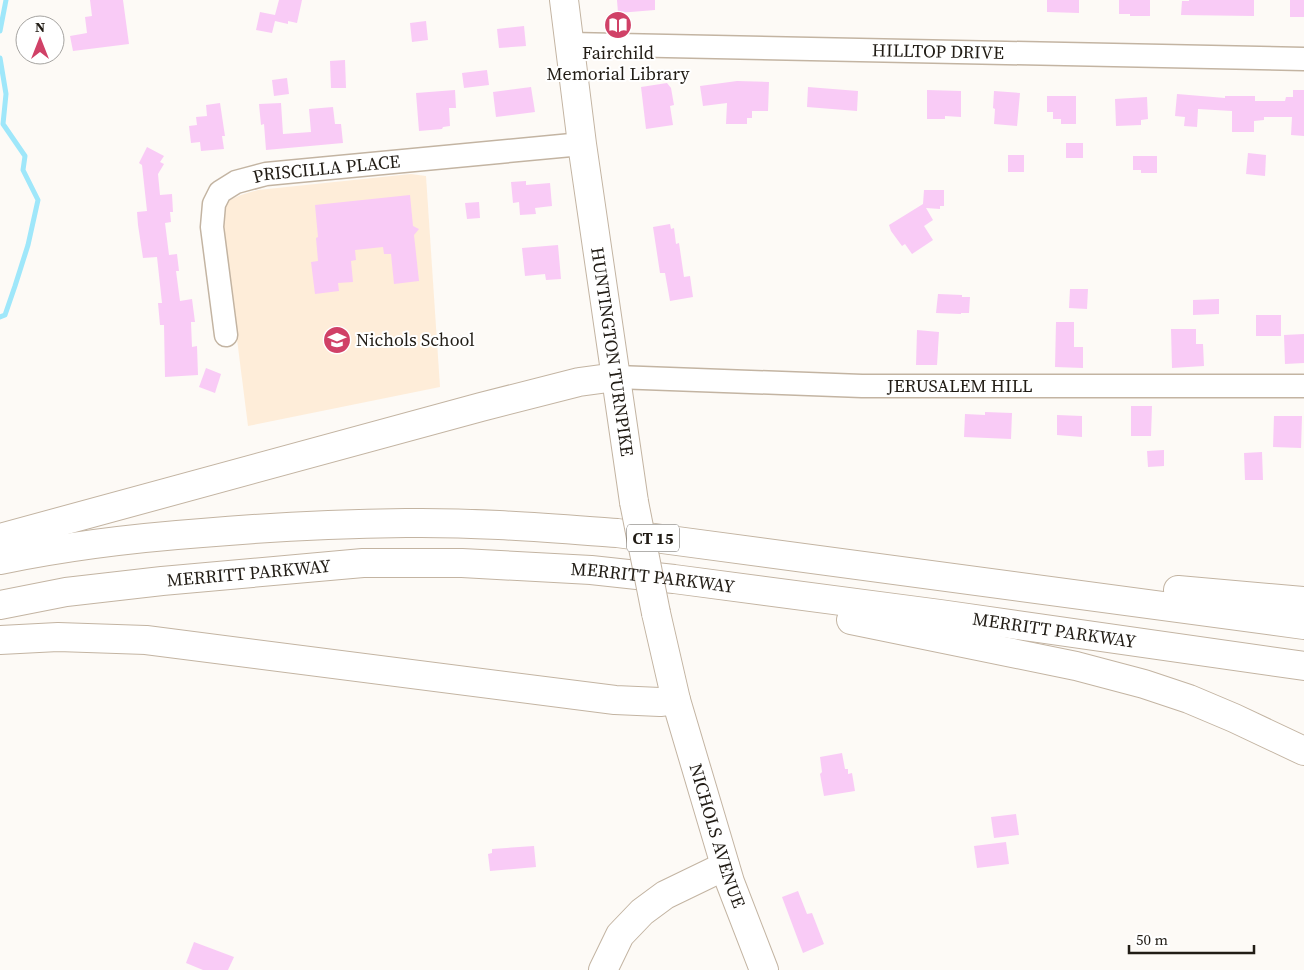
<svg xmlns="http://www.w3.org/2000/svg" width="1304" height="970" viewBox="0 0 1304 970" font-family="'Source Serif 4',serif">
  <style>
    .built { fill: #feedd9 }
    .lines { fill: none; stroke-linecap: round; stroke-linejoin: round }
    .stream { stroke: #9fe7fa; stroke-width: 5 }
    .building { fill: #f9cbf6 }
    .minor-casing { stroke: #c3b4a2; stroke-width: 25 }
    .major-casing { stroke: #c3b4a2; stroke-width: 30 }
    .highway-casing { stroke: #c3b4a2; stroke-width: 30 }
    .minor { stroke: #fff; stroke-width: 22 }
    .major { stroke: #fff; stroke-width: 28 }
    .highway { stroke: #fff; stroke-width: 28 }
    .major-bridge-casing { stroke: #c3b4a2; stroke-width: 30; stroke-linecap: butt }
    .major-bridge { stroke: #fff; stroke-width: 28 }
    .labels { text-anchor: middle; stroke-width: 4; stroke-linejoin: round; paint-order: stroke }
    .shield { fill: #fff; stroke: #64605b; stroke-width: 1 }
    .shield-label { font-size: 16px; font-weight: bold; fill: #211c15 }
    .street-label { font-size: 18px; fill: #211c15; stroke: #fff }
    .poi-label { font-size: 18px; fill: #211c15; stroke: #fff }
  </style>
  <rect width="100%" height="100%" fill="#fdfaf6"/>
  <!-- built -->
  <path class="built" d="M411,174L426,176L440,387L248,426L222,221V207L230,200L241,195L258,190Z"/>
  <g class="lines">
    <!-- stream -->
    <g class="stream">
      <path d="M0,31L6,0"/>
      <path d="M0,58L6,94L3,124L25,156L23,170L38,200L28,245L15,286L5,315L0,317"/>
    </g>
  </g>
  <!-- building -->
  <g class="building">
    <path d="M90,0H123L129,44L73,51L70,36L87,33L85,17L92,16Z"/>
    <path d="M279,0H302L297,23L288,21V24L275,21L272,33L256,30L260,12L275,15Z"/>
    <path d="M617,0H655V10L618,13Z"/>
    <path d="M1047,0H1079V13L1047,12Z"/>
    <path d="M1119,0H1150V16H1130V14H1119Z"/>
    <path d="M1189,0H1254V16L1181,15L1182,1H1189Z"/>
    <rect x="1290" y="0" width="14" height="17"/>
    <path d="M426,21L428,40L412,42L410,23Z"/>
    <path d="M524,26L526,46L499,48L497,29Z"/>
    <path d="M345,60L346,88H331L330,61Z"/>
    <path d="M487,70L489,85L464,88L462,73Z"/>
    <path d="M287,78L289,94L274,96L272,80Z"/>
    <path d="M737,81L769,82L768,111H752V118H747V124H726L727,103L703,106L700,86Z"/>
    <path d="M667,83L671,88L674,105L670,106L673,125L646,129L641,87Z"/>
    <path d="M531,87L535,112L496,117L493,92Z"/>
    <path d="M808,87L858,91L857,111L807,107Z"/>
    <path d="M455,90L456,108H449L450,126L443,127L442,129L419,131L416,93Z"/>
    <path d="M927,90L961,91V117L945,116V119H927Z"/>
    <path d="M1293,90H1304V136L1291,135L1292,117H1264V120L1254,121V132H1232V111L1198,109L1197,127L1184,126L1185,117L1175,116L1177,94L1225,98V96H1255V101H1285L1286,97H1293Z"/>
    <path d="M994,91L1020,93L1017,126L994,124L995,109L993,108Z"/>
    <path d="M1047,96H1076V124H1061V119H1053V112H1047Z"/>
    <path d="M1147,97L1148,119L1141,120V125L1116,126L1115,99Z"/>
    <path d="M220,103L225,136H222L224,149L201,151L200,142L191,143L189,126L197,125L196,117L207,116L206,105Z"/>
    <path d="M281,103L283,134L311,132L309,109L333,107L335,124H341L343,143L266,150L264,124L261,125L259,104Z"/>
    <rect x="1066" y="143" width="17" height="15"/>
    <path d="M147,147L164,156L160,162L164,164L158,174L160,195L172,194L173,212H170L171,222L165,223L169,255L177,254L179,271H176L180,301L192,299L195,322H191L192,347L197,346L198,375L165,377L164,325H160L158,303H162L157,257L143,258L138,225L137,212L147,211L142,165L139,163Z"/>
    <path d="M1248,153L1266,155L1265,176L1246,174Z"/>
    <rect x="1008" y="155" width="16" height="17"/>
    <path d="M1133,156H1157V173H1141V170H1133Z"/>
    <path d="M526,181V185L550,183L552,206L535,208L536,214L520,215L519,202L513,203L511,182Z"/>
    <path d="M924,190H944V206H940V209L926,208L933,220L924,226L933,240L912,254L905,244L902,246L891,231L889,225L923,204Z"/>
    <path d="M410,195L413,226L419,229L414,235L419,281L394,284L391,254H384L383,247L355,250L356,260L351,261L353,282L338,283L339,291L315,294L311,262L318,261L316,238L318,237L315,205Z"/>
    <path d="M479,202L480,218L467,219L465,203Z"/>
    <path d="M670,224L671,229L674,228L676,244L679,243L684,277L690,276L693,297L670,301L665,273H660L653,227Z"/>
    <path d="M558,245L561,279L546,280L545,274L525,276L522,248Z"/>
    <path d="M1070,289H1088L1087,309L1069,308Z"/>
    <path d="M938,294L962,295V297H970L969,313H961V314L936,313Z"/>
    <path d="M1219,299V314L1193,315V300Z"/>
    <rect x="1256" y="315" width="25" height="21"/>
    <path d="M1056,322H1074V347H1083V368L1055,367Z"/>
    <path d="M1171,329H1196V344H1203L1204,366L1172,368Z"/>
    <path d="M917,330L939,332L937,365H916Z"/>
    <path d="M1304,334V363L1285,364L1284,335Z"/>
    <path d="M206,368L221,374L215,393L199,387Z"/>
    <path d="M1131,406H1152L1151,436H1131Z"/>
    <path d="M985,412L1012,413L1011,439L964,437L965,414L985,415Z"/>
    <path d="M1057,415L1082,416V437L1057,435Z"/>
    <path d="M1274,416H1302L1301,448L1273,447Z"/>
    <path d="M1164,450V466L1148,467L1147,451Z"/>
    <path d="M1262,452L1263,480H1245L1244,453Z"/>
    <path d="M842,753L845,769H848V774L852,773L855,791L824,796L820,774L822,772L820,757Z"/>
    <path d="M1016,814L1019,835L994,838L991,817Z"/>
    <path d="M1006,842L1009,864L977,868L974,846Z"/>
    <path d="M534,846L536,867L490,871L488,854L492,853V849Z"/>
    <path d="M798,891L807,914L812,913L824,944L803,953L782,897Z"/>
    <path d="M194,942L234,957L228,970H203L186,963Z"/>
  </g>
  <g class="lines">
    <!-- minor casing -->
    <g class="minor-casing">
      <g id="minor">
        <path id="s1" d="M570,44L1304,59"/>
        <path id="s2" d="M226,335L212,227L214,204L220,192L236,182L266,174L582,144"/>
        <path id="s3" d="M616,377L862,386H1304"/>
      </g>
    </g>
    <!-- major casing -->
    <g class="major-casing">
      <g id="major">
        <path id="s4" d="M564,0L582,144L634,502"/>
        <path id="s5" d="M656,613L676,700L730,882L764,970"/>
        <path d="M603,970L620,935L642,912L665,895L725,866"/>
      </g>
    </g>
    <!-- highway casing -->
    <g class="highway-casing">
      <g id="highway">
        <path d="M0,538L481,407L579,382L616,377"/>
        <path d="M0,560C67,546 134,538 202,533C270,527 338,524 406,523C476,522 547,528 617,533L1304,625"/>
        <path d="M1178,590L1304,601"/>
        <path id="s6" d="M0,605L66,592L162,581L363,563H462L591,570L674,579L940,614L1304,666"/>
        <path d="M851,620L1076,666L1144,684L1189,699L1234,718L1304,751"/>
        <path d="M0,640L58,637L146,640L615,700L660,702L676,700"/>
      </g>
    </g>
    <!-- minor -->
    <use href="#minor" class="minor"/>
    <!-- major -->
    <use href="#major" class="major"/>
    <!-- highway -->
    <use href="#highway" class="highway"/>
    <!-- major-bridge casing -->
    <g class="major-bridge-casing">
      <path id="major-bridge" d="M634,502L656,613"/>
    </g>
    <!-- major-bridge -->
    <use href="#major-bridge" class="major-bridge"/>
  </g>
  <!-- icons -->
  <defs>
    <g id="library-disc" transform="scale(1.4375)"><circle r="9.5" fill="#d04167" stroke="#fff"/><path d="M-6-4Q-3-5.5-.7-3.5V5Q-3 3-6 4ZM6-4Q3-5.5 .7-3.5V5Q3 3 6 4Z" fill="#fff"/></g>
    <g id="school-disc" transform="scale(1.4375)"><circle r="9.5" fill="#d04167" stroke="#fff"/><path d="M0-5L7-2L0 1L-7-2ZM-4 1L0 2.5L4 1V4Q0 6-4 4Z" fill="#fff"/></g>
  </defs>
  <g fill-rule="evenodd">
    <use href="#library-disc" x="618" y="25"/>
    <use href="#school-disc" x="337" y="340"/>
  </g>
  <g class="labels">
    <!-- shield labels -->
    <rect class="shield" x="627" y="524.5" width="52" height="27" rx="4"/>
    <g class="shield-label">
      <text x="653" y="544">CT 15</text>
    </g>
    <!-- street labels -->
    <g class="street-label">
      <text dy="6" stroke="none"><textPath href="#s1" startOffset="368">HILLTOP DRIVE</textPath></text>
      <text dy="6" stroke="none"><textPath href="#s2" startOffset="256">PRISCILLA PLACE</textPath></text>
      <text dy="6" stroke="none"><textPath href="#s4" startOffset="355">HUNTINGTON TURNPIKE</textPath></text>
      <text dy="6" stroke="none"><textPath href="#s3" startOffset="344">JERUSALEM HILL</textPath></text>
      <text dy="6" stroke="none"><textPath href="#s6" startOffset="251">MERRITT PARKWAY</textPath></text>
      <text dy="6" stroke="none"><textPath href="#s6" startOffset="656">MERRITT PARKWAY</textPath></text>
      <text dy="6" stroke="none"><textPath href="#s6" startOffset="1061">MERRITT PARKWAY</textPath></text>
      <text dy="6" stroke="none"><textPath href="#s5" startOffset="231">NICHOLS AVENUE</textPath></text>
    </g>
    <!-- poi labels -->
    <g class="poi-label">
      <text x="618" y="59">Fairchild<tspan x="618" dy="21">Memorial Library</tspan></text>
      <text x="356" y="346" text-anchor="start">Nichols School</text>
    </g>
  </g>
  <!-- north arrow -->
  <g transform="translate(40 40)"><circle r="24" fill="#ffffff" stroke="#a6a4a1"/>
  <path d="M0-4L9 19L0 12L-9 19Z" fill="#d04167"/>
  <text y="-8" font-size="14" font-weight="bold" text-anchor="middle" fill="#211c15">N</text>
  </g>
  <!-- scale -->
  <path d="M1129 945v8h125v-8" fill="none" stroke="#211c15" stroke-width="2.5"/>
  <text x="1136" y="945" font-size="15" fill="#211c15" stroke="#ffffff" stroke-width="4" paint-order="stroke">50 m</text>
</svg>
